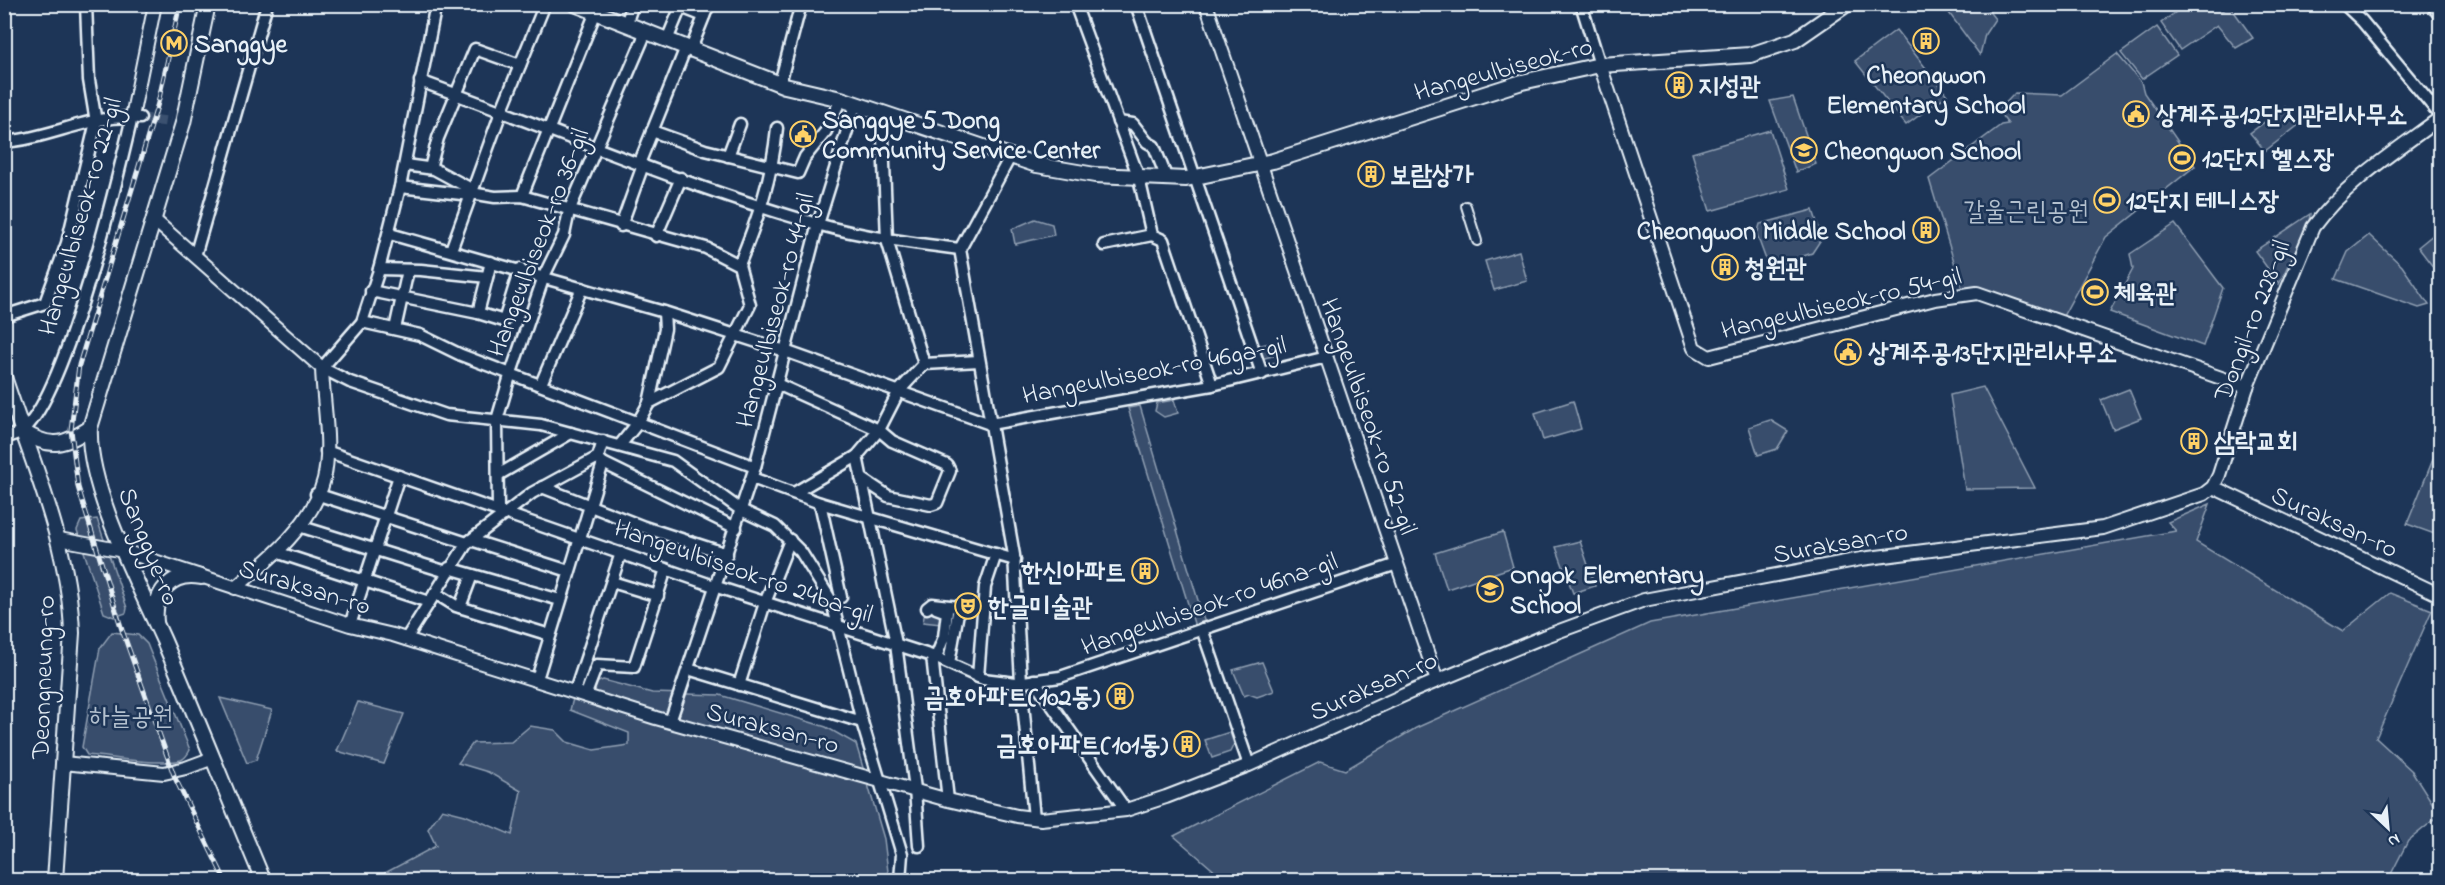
<svg xmlns="http://www.w3.org/2000/svg" width="2445" height="885" viewBox="0 0 2445 885" font-family="'Indie Flower','Poor Story',sans-serif">
  <style>
    .green { fill: #374d6c; stroke: #909fb2; stroke-width: 1.5 }
    .lines { fill: none; stroke-linecap: round; stroke-linejoin: round }
    .minor-tunnel { stroke: #3b516f; stroke-width: 10; stroke-dasharray: 10 5; stroke-linecap: butt }
    .pedestrian-casing { stroke: #e8f1f8; stroke-width: 12 }
    .minor-casing { stroke: #e8f1f8; stroke-width: 15 }
    .tertiary-casing { stroke: #e8f1f8; stroke-width: 16 }
    .secondary-casing { stroke: #e8f1f8; stroke-width: 18 }
    .primary-casing { stroke: #e8f1f8; stroke-width: 20 }
    .pedestrian { stroke: #1d3557; stroke-width: 8 }
    .minor { stroke: #1d3557; stroke-width: 10 }
    .tertiary { stroke: #1d3557; stroke-width: 12 }
    .secondary { stroke: #1d3557; stroke-width: 14 }
    .primary { stroke: #1d3557; stroke-width: 15 }
    .rail-casing { stroke: #e8f1f8; stroke-width: 5 }
    .rail { stroke: #1d3557; stroke-width: 3; stroke-dasharray: 9; stroke-linecap: butt }
    .labels { text-anchor: middle; stroke-width: 5; stroke-linejoin: round; paint-order: stroke }
    .poi-label { font-size: 26px; font-weight: bold; fill: #e8f1f8; stroke: #1d3557; text-anchor: start }
    .street-label { font-size: 26px; fill: #e8f1f8; stroke: #1d3557 }
    .park-label { font-size: 26px; fill: #b3c0ce; stroke: #1d3557 }
  </style>
  <rect width="100%" height="100%" fill="#1d3557"/>
  <filter id="ink" filterUnits="userSpaceOnUse"><feTurbulence type="fractalNoise" baseFrequency=".0167" numOctaves="2"/><feDisplacementMap in="SourceGraphic" scale="12" xChannelSelector="R" yChannelSelector="G"/><feConvolveMatrix kernelMatrix="1 2 1 2 8 2 1 2 1" color-interpolation-filters="sRGB"/></filter>
  <g filter="url(#ink)">
    <!-- green -->
    <g class="green">
      <path d="M2187,4L2215,5L2221,11L2230,6L2253,38L2236,48L2217,25L2180,50L2161,23Z"/>
      <path d="M1959,5H1984L1995,19L1985,34L1980,55L1949,13Z"/>
      <path d="M2157,27L2177,55L2142,79L2121,53Z"/>
      <path d="M1896,30L1947,95L1906,125L1855,61Z"/>
      <path d="M2117,54L2141,82L2144,93L2195,166L2106,237L2062,318L1990,293L1962,288L1929,179L2001,125L2008,124L1998,111L2015,93L2062,95Z"/>
      <path d="M1793,97L1816,164L1796,172L1770,101Z"/>
      <path d="M2285,107L2300,124L2265,151L2250,133Z"/>
      <path d="M1770,130L1789,189L1710,211L1692,153Z"/>
      <path d="M1813,210L1822,238L1812,253L1769,268L1757,235L1760,224Z"/>
      <path d="M2310,214L2309,222L2279,284L2255,251Z"/>
      <path d="M1035,219L1052,224L1054,235L1015,244L1012,229Z"/>
      <path d="M2175,224L2223,288L2203,346L2110,312L2133,269L2130,254Z"/>
      <path d="M2440,229V276L2418,247Z"/>
      <path d="M2369,235L2402,266L2429,305L2419,308L2336,279L2348,252Z"/>
      <path d="M1519,251L1527,281L1494,290L1485,261Z"/>
      <path d="M1270,343L1277,355L1260,359L1256,346Z"/>
      <path d="M1983,387L2035,488L1965,489L1950,395Z"/>
      <path d="M2129,389L2141,418L2113,429L2101,400Z"/>
      <path d="M1174,400L1178,413L1164,417L1155,411L1157,403Z"/>
      <path d="M1573,401L1581,429L1543,440L1535,413Z"/>
      <path d="M1140,406L1206,627L1196,630L1128,408Z"/>
      <path d="M1770,420L1788,431L1777,449L1758,455L1749,427Z"/>
      <path d="M2440,451V536L2407,524L2436,452Z"/>
      <path d="M2210,504L2196,542L2343,631L2390,593L2432,610L2376,738L2412,771L2440,815L2408,841L2388,880H1225L1174,836L1320,762L1345,770L1416,728L1650,623L2176,531L2168,522Z"/>
      <path d="M97,519L127,608L126,613L114,617L104,613L77,530L81,521Z"/>
      <path d="M1503,532L1513,567L1447,589L1435,553Z"/>
      <path d="M1580,541L1595,586L1573,593L1556,547Z"/>
      <path d="M925,611L942,614L941,624L923,622Z"/>
      <path d="M112,632L138,635L147,644L190,750C188,754 186,758 181,760C156,766 114,757 87,755L82,747L100,648Z"/>
      <path d="M1262,662L1274,691L1257,697L1249,694L1244,696L1233,670Z"/>
      <path d="M603,680L652,693L720,695L826,727L856,744L884,839L889,880H381L383,874L436,846L428,829L442,809L465,815L512,835L521,791L488,772L458,763L473,743L511,742L530,726L555,730L567,742L594,750L629,745V733L570,710L575,691Z"/>
      <path d="M220,698L272,710L256,760L247,763Z"/>
      <path d="M358,702L404,714L384,764L337,751Z"/>
      <path d="M1230,732L1234,744L1230,752L1212,758L1205,740Z"/>
    </g>
    <g class="lines">
      <!-- minor-tunnel -->
      <path class="minor-tunnel" d="M140,118L170,122"/>
      <!-- pedestrian casing -->
      <g class="pedestrian-casing">
        <path id="pedestrian" d="M1466,206L1477,241"/>
      </g>
      <!-- minor casing -->
      <g class="minor-casing">
        <g id="minor">
          <path d="M436,4L400,187L378,273L362,322L322,368L350,382L446,415L541,425L673,461L741,510L775,526L801,552L832,602L862,722L902,854L900,880"/>
          <path d="M1075,4L1139,178L1152,235L1163,240L1212,385"/>
          <path d="M1136,4L1262,374"/>
          <path d="M1581,4L1600,65"/>
          <path d="M2344,4L2362,21L2440,115"/>
          <path d="M681,7L704,16"/>
          <path d="M626,24L633,4"/>
          <path d="M667,40L682,4"/>
          <path d="M691,49L709,4"/>
          <path d="M420,81C552,129 681,185 817,224C864,237 912,243 960,249"/>
          <path d="M780,83L801,4"/>
          <path d="M882,113L887,240L924,364L899,391L879,430L857,456L896,644L915,789L919,846"/>
          <path d="M1118,122L1133,124L1147,142L1154,146L1167,179"/>
          <path d="M652,131L705,150L798,173L805,157L826,131L841,99"/>
          <path d="M4,142C49,139 95,112 140,118"/>
          <path d="M728,156L740,124"/>
          <path d="M1010,157L960,249L1014,555L1021,682L1034,818"/>
          <path d="M639,164L686,47"/>
          <path d="M405,165L434,169L473,190"/>
          <path d="M430,168L438,138L475,49L520,65"/>
          <path d="M400,187L470,195"/>
          <path d="M471,193L495,197L522,196L706,248L739,265L750,305L719,367L649,403L637,424L620,445"/>
          <path d="M522,196L599,4"/>
          <path d="M621,226L643,165"/>
          <path d="M390,234L664,312L785,351L990,424L1212,385L1327,357"/>
          <path d="M656,236L681,178"/>
          <path d="M1104,245L1152,235"/>
          <path d="M451,250L501,112L545,4"/>
          <path d="M195,256L267,4"/>
          <path d="M739,265C758,218 772,179 777,128"/>
          <path d="M379,269L421,270L487,277"/>
          <path d="M371,291L478,313L504,321L520,269"/>
          <path d="M478,313L491,262"/>
          <path d="M4,316L45,303L67,243L96,122L89,80L86,4"/>
          <path d="M362,322L420,335L461,355L755,467"/>
          <path d="M395,329L408,270"/>
          <path d="M924,364L979,361"/>
          <path d="M541,384L582,288"/>
          <path d="M777,384L879,430L892,441L947,465L950,471L937,503L931,505L888,496L861,478"/>
          <path d="M649,403L665,329L664,312"/>
          <path d="M4,438C10,436 17,434 22,431C65,399 118,177 132,117"/>
          <path d="M326,451L717,587L932,656L983,679L1016,683L1060,677L1397,564"/>
          <path d="M600,460L603,463L736,528"/>
          <path d="M498,475L571,433"/>
          <path d="M752,478L820,503L1015,560"/>
          <path d="M542,487L644,527L727,554"/>
          <path d="M794,493L857,456"/>
          <path d="M316,494L467,543"/>
          <path d="M820,503L841,597"/>
          <path d="M498,510L497,420L510,376L544,276L564,235L569,211L646,32"/>
          <path d="M299,526L447,572"/>
          <path d="M471,540L569,571"/>
          <path d="M276,552L429,602"/>
          <path d="M449,568L560,600"/>
          <path d="M612,582L658,596"/>
          <path d="M435,593L456,606L550,635"/>
          <path d="M460,607L472,575"/>
          <path d="M927,608L932,604L959,607L949,663"/>
          <path d="M350,625L399,476"/>
          <path d="M1202,629L1249,765"/>
          <path d="M406,639L467,543L532,493L598,457L603,441"/>
          <path d="M932,656L948,800"/>
          <path d="M936,657L944,637L947,612L936,608"/>
          <path d="M688,669L862,722"/>
          <path d="M978,677L985,587L996,554"/>
          <path d="M537,679L603,463"/>
          <path d="M1034,680L1126,810"/>
          <path d="M739,685L765,603L790,540"/>
          <path d="M575,691L621,553"/>
          <path d="M586,694L597,665L634,667L666,569"/>
          <path d="M670,722L755,467L818,224L855,105"/>
        </g>
      </g>
      <!-- tertiary casing -->
      <g class="tertiary-casing">
        <g id="tertiary">
          <path d="M1206,4L1437,681"/>
          <path d="M1600,65L1694,348L1709,357L1935,299L1977,293L2247,387"/>
          <path d="M132,117L155,4"/>
          <path d="M153,219L322,368C323,403 332,445 324,479C313,524 269,560 235,588"/>
          <path d="M2213,487L2440,595"/>
          <path d="M59,539L124,551L350,625L393,635L656,718L948,800L1017,816L1041,819L1126,810L1166,797L1249,765L1413,691L1543,637L1644,600L1861,559L2103,528L2204,494L2213,487L2219,475L2247,387L2313,227C2345,183 2397,150 2440,118"/>
          <path d="M63,763L164,773L186,768L213,758"/>
        </g>
      </g>
      <!-- secondary casing -->
      <g class="secondary-casing">
        <g id="secondary">
          <path d="M208,4L183,123L90,428C87,488 139,585 164,641C198,721 230,801 263,880"/>
          <path d="M575,4L785,86L841,99L1037,165L1095,175L1186,179L1273,161L1522,82L1600,65L1750,55L1795,40L1847,4"/>
          <path d="M4,377C32,463 69,542 72,633L55,880"/>
          <path d="M22,431C50,449 63,446 90,428"/>
          <path d="M156,623C153,593 171,571 201,577"/>
        </g>
      </g>
      <!-- primary casing -->
      <g class="primary-casing">
        <path id="primary" d="M2435,4L2440,12"/>
      </g>
      <!-- pedestrian -->
      <use href="#pedestrian" class="pedestrian"/>
      <!-- minor -->
      <use href="#minor" class="minor"/>
      <!-- tertiary -->
      <use href="#tertiary" class="tertiary"/>
      <!-- secondary -->
      <use href="#secondary" class="secondary"/>
      <!-- primary -->
      <use href="#primary" class="primary"/>
      <!-- rail casing -->
      <g class="rail-casing">
        <path id="rail" d="M180,4L158,103L79,365L71,430L78,487L122,630L175,778L225,880"/>
      </g>
      <!-- rail -->
      <use href="#rail" class="rail"/>
    </g>
  </g>
  <!-- icons -->
  <defs>
    <g id="building-ring" transform="scale(1.35)"><circle r="9.5" fill="#1d3557" stroke="#ffd166" stroke-width="1.5"/><path d="M-4-6H4V6H1V3H-1V6H-4ZM-2.5-4.3h1.7v1.8h-1.7ZM.8-4.3h1.7v1.8H.8ZM-2.5-1h1.7V.8h-1.7ZM.8-1h1.7V.8H.8Z" fill="#ffd166"/></g>
    <g id="metro-ring" transform="scale(1.35)"><circle r="9.5" fill="#1d3557" stroke="#ffd166" stroke-width="1.5"/><path d="M-5.5 5V-5H-3L0 0L3-5H5.5V5H3V-.5L0 4L-3-.5V5Z" fill="#ffd166"/></g>
    <g id="civic-ring" transform="scale(1.35)"><circle r="9.5" fill="#1d3557" stroke="#ffd166" stroke-width="1.5"/><path d="M-.6-6.5H3V-4.5H.6V-3L4-1V1h2V6H-6V1h2V-1L-.6-3ZM-1.2 2.5V6h2.4V2.5Z" fill="#ffd166"/></g>
    <g id="school-ring" transform="scale(1.35)"><circle r="9.5" fill="#1d3557" stroke="#ffd166" stroke-width="1.5"/><path d="M0-5L7-2L0 1L-7-2ZM-4 1L0 2.5L4 1V4Q0 6-4 4Z" fill="#ffd166"/></g>
    <g id="stadium-ring" transform="scale(1.35)"><circle r="9.5" fill="#1d3557" stroke="#ffd166" stroke-width="1.5"/><path d="M0-5a6.5 5 0 1 0 0 10a6.5 5 0 1 0 0-10ZM-3.5-1.8h7v3.6h-7Z" fill="#ffd166"/></g>
    <g id="theatre-ring" transform="scale(1.35)"><circle r="9.5" fill="#1d3557" stroke="#ffd166" stroke-width="1.5"/><path d="M-5-5.5Q0-4 5-5.5V0Q5 5 0 6Q-5 5-5 0ZM-3.3-2.5H-1v1.5H-3.3ZM1-2.5H3.3v1.5H1ZM-2.8 1Q0 5.5 2.8 1Z" fill="#ffd166"/></g>
  </defs>
  <g fill-rule="evenodd">
    <use href="#building-ring" x="1926" y="41"/>
    <use href="#metro-ring" x="174" y="43"/>
    <use href="#building-ring" x="1679" y="85"/>
    <use href="#civic-ring" x="2136" y="114"/>
    <use href="#civic-ring" x="803" y="134"/>
    <use href="#school-ring" x="1804" y="150"/>
    <use href="#stadium-ring" x="2182" y="158"/>
    <use href="#building-ring" x="1371" y="174"/>
    <use href="#stadium-ring" x="2107" y="200"/>
    <use href="#building-ring" x="1926" y="230"/>
    <use href="#building-ring" x="1725" y="267"/>
    <use href="#stadium-ring" x="2095" y="292"/>
    <use href="#civic-ring" x="1848" y="352"/>
    <use href="#building-ring" x="2194" y="441"/>
    <use href="#building-ring" x="1145" y="571"/>
    <use href="#school-ring" x="1490" y="589"/>
    <use href="#theatre-ring" x="968" y="606"/>
    <use href="#building-ring" x="1120" y="696"/>
    <use href="#building-ring" x="1187" y="744"/>
  </g>
  <g class="labels">
    <!-- poi labels -->
    <g class="poi-label">
      <text x="194" y="52">Sanggye</text>
      <text x="1926" y="83" text-anchor="middle">Cheongwon<tspan x="1926" dy="30">Elementary School</tspan></text>
      <text x="1698" y="94">지성관</text>
      <text x="2156" y="123">상계주공12단지관리사무소</text>
      <text x="822" y="128">Sanggye 5 Dong<tspan x="822" dy="30">Community Service Center</tspan></text>
      <text x="1824" y="159">Cheongwon School</text>
      <text x="2202" y="167">12단지 헬스장</text>
      <text x="1390" y="183">보람상가</text>
      <text x="2126" y="209">12단지 테니스장</text>
      <text x="1906" y="239" text-anchor="end">Cheongwon Middle School</text>
      <text x="1744" y="276">청원관</text>
      <text x="2114" y="301">체육관</text>
      <text x="1868" y="361">상계주공13단지관리사무소</text>
      <text x="2214" y="450">삼락교회</text>
      <text x="1126" y="580" text-anchor="end">한신아파트</text>
      <text x="1510" y="583">Ongok Elementary<tspan x="1510" dy="30">School</tspan></text>
      <text x="988" y="615">한글미술관</text>
      <text x="1100" y="705" text-anchor="end">금호아파트(102동)</text>
      <text x="1168" y="753" text-anchor="end">금호아파트(101동)</text>
    </g>
    <!-- street labels -->
    <g class="street-label">
      <text transform="translate(1503 68) rotate(-15)" y="9">Hangeulbiseok-ro</text>
      <text transform="translate(79 216) rotate(-74)" y="9">Hangeulbiseok-ro 22-gil</text>
      <text transform="translate(537 242) rotate(-69)" y="9">Hangeulbiseok-ro 36-gil</text>
      <text transform="translate(1841 302) rotate(-13)" y="9">Hangeulbiseok-ro 54-gil</text>
      <text transform="translate(774 310) rotate(-75)" y="9">Hangeulbiseok-ro 44-gil</text>
      <text transform="translate(2251 320) rotate(-69)" y="9">Dongil-ro 228-gil</text>
      <text transform="translate(1154 369) rotate(-11)" y="9">Hangeulbiseok-ro 46ga-gil</text>
      <text transform="translate(1370 416) rotate(71)" y="9">Hangeulbiseok-ro 52-gil</text>
      <text transform="translate(2335 521) rotate(25)" y="9">Suraksan-ro</text>
      <text transform="translate(1840 542) rotate(-10)" y="9">Suraksan-ro</text>
      <text transform="translate(150 546) rotate(68)" y="9">Sanggye-ro</text>
      <text transform="translate(744 570) rotate(19)" y="9">Hangeulbiseok-ro 24ba-gil</text>
      <text transform="translate(305 586) rotate(17)" y="9">Suraksan-ro</text>
      <text transform="translate(1209 603) rotate(-19)" y="9">Hangeulbiseok-ro 46na-gil</text>
      <text transform="translate(42 677) rotate(-88)" y="9">Deongneung-ro</text>
      <text transform="translate(1373 685) rotate(-24)" y="9">Suraksan-ro</text>
      <text transform="translate(773 727) rotate(15)" y="9">Suraksan-ro</text>
    </g>
    <!-- park labels -->
    <g class="park-label">
      <text x="2026" y="219">갈울근린공원</text>
      <text x="131" y="724">하늘공원</text>
    </g>
  </g>
  <!-- margin -->
  <rect width="2445" height="885" fill="none" stroke="#1d3557" stroke-width="24"/>
  <rect x="12" y="12" width="2421" height="861" fill="none" stroke="#e8f1f8" stroke-width="2" filter="url(#ink)"/>
  <!-- north arrow -->
  <g transform="translate(2388 828) rotate(154)" stroke="#1d3557" stroke-width="4.5" paint-order="stroke">
  <path d="M0-4.5L10 22L0 15L-10 22Z" fill="#e8f1f8"/>
  <text y="-9" font-size="16" font-weight="bold" text-anchor="middle" fill="#e8f1f8">N</text>
  </g>
</svg>
